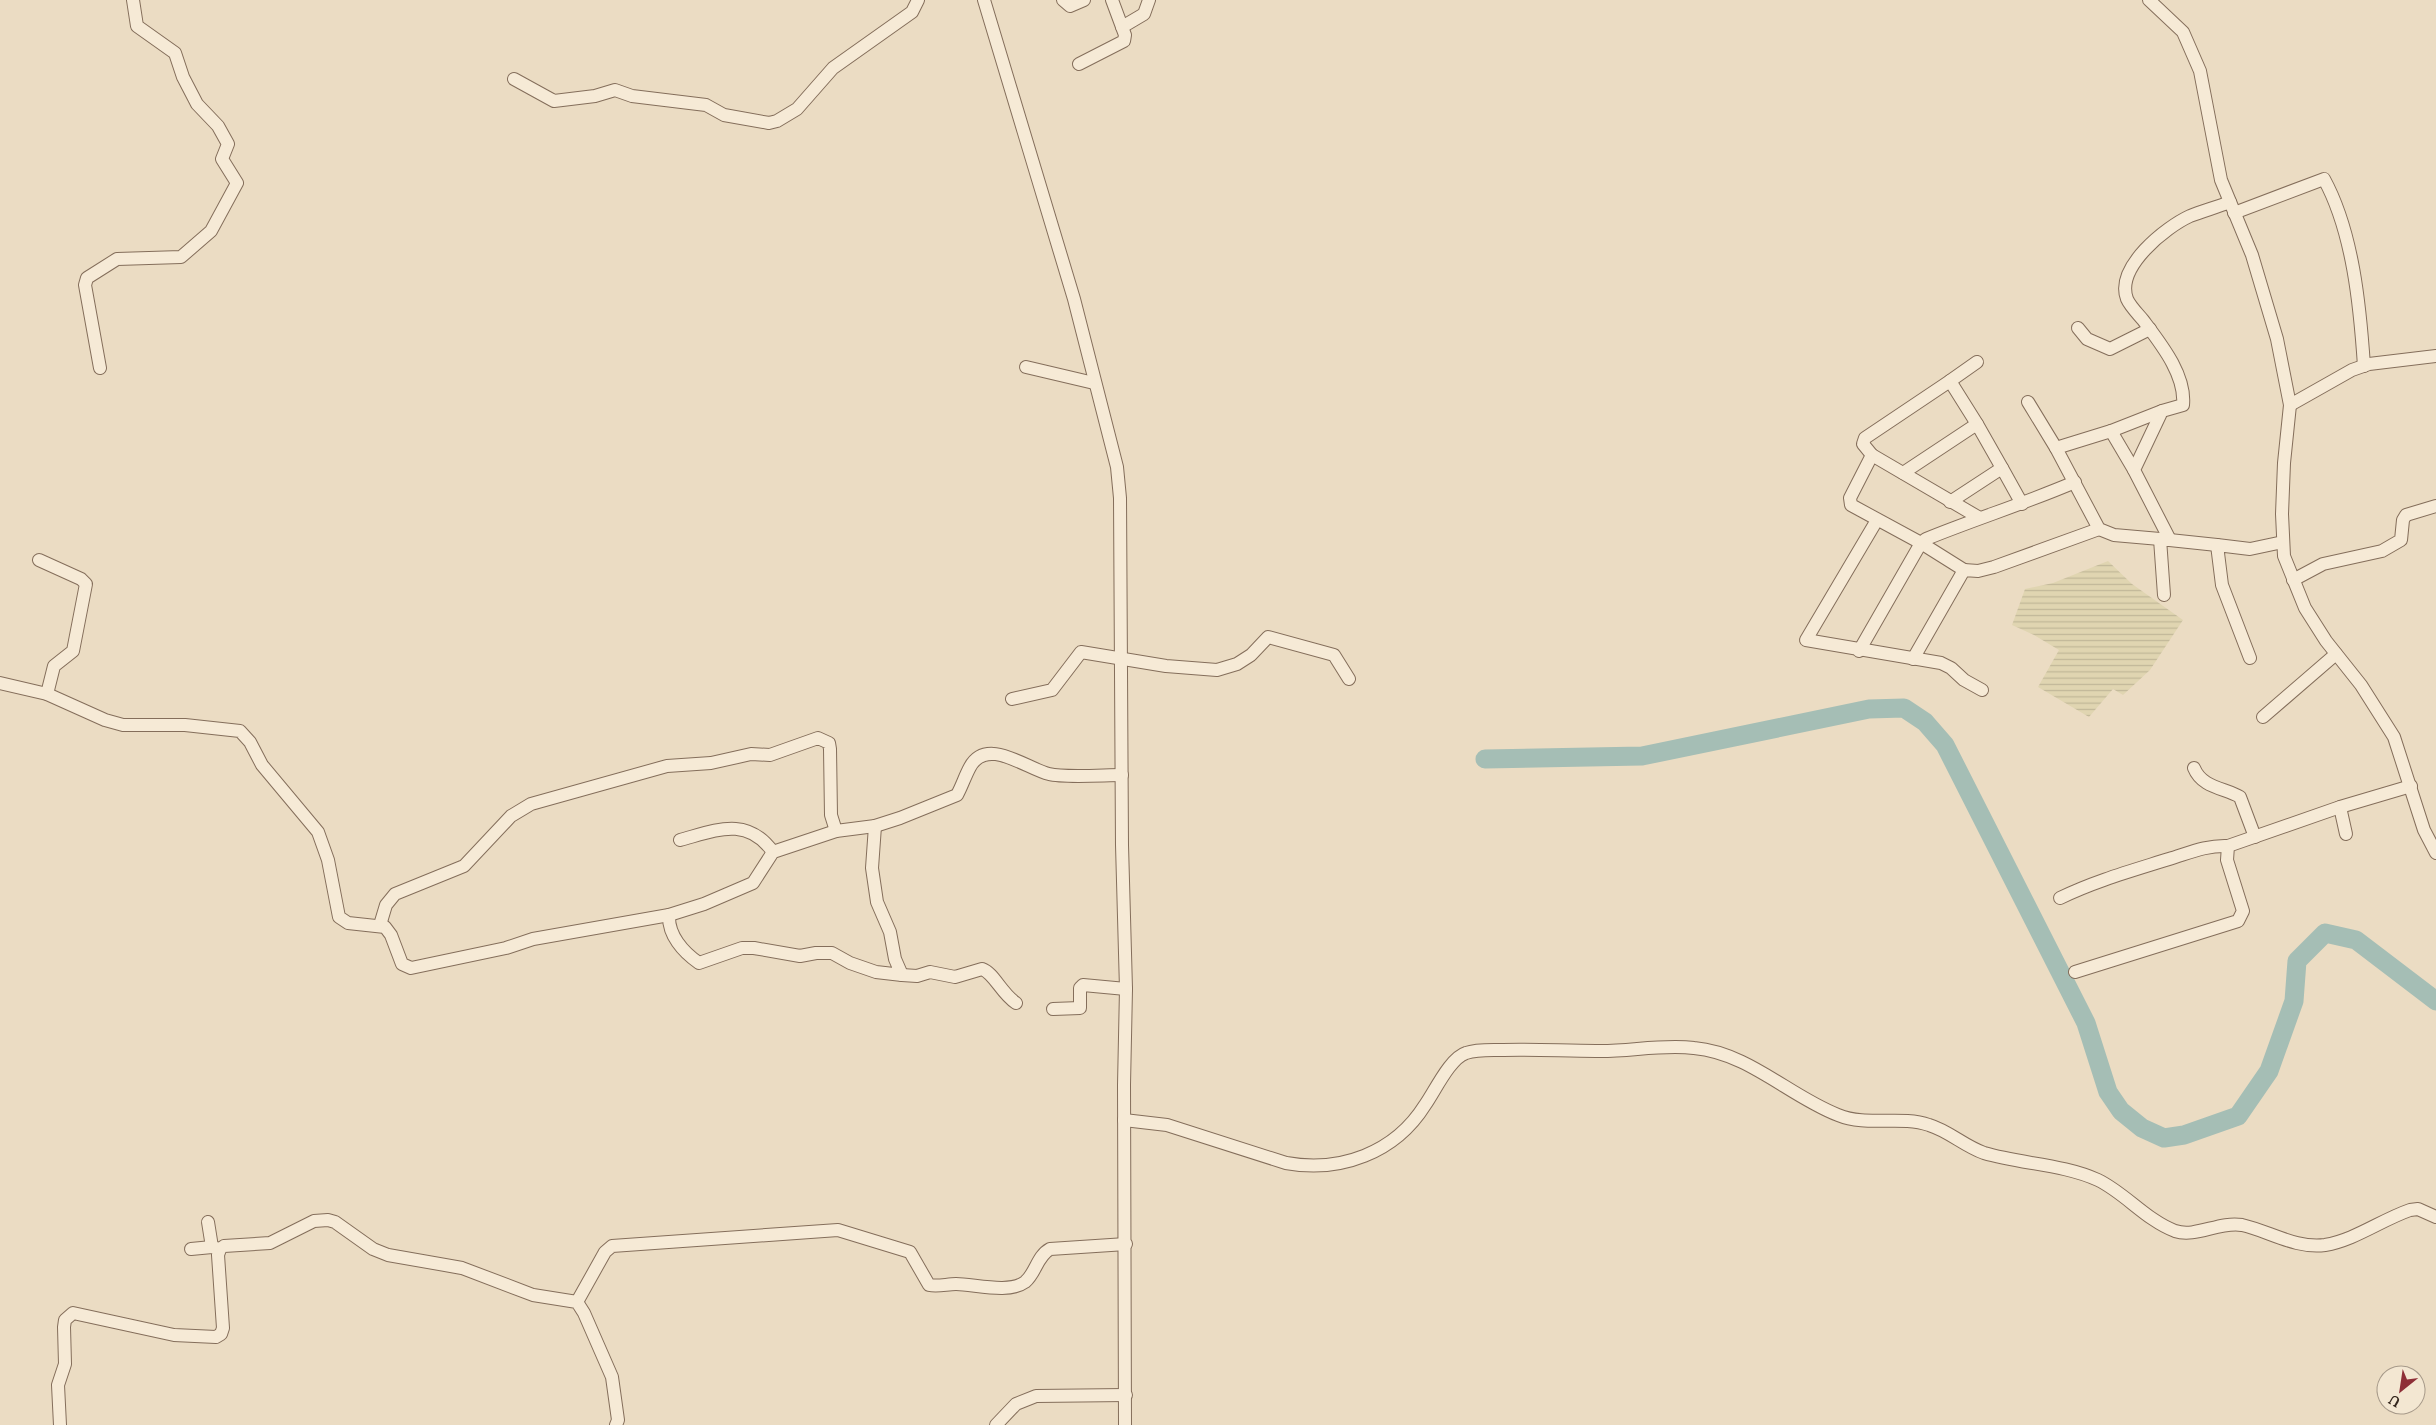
<svg xmlns="http://www.w3.org/2000/svg" width="2436" height="1425" viewBox="0 0 2436 1425" font-family="Lora,serif">
  <style>
    .farmland { fill: url(#farmland-rules) }
    .lines { fill: none; stroke-linecap: round; stroke-linejoin: round }
    .river { stroke: #a5beb5; stroke-width: 19 }
    .minor-casing { stroke: #846e5b; stroke-width: 14 }
    .minor { stroke: #f6ead6; stroke-width: 12 }
  </style>
  <defs>
    <pattern id="farmland-rules" width="6" height="5" patternUnits="userSpaceOnUse" patternTransform="scale(1.25)"><rect width="6" height="5" fill="#e0d5b1"/><path d="M0 2.5h6" fill="none" stroke="#c1b798"/></pattern>
  </defs>
  <rect width="100%" height="100%" fill="#ebdcc3"/>
  <!-- farmland -->
  <path class="farmland" d="M2108,561L2132,584L2183,620L2150,670L2123,695L2113,689L2089,717L2038,687L2059,650L2034,635L2012,625L2025,589L2053,583Z"/>
  <g class="lines">
    <!-- river -->
    <path class="river" d="M1485,759L1642,756L1869,709L1904,708L1925,722L1945,745L2086,1023L2108,1092L2121,1111L2142,1128L2164,1138L2184,1135L2238,1116L2269,1071L2294,1001L2297,961L2325,933L2356,940L2436,1001"/>
    <!-- minor casing -->
    <g class="minor-casing">
      <g id="minor">
        <path d="M984,0L1074,299L1117,467L1120,498L1122,845L1126,989L1124,1085L1125,1425"/>
        <path d="M1063,0L1070,6L1084,0"/>
        <path d="M2149,0L2183,32L2200,71L2221,180L2252,255L2277,339L2290,405L2284,463L2282,514L2284,556L2305,608L2326,641L2361,685L2394,737L2424,830L2436,853"/>
        <path d="M1122,27L1144,14L1149,0"/>
        <path d="M1079,64L1124,41L1125,35L1112,0"/>
        <path d="M514,79L554,101L595,96L615,90L632,96L706,105L724,115L769,123L777,121L797,109L833,68L912,12L918,0"/>
        <path d="M2234,213L2324,179C2353,232 2360,306 2364,366"/>
        <path d="M2078,328L2087,339L2110,349L2150,329"/>
        <path d="M1026,367L1094,383"/>
        <path d="M100,368L85,285L87,278L117,259L181,257L211,231L237,183L222,159L228,144L218,126L197,104L183,77L175,53L137,26L133,0"/>
        <path d="M1950,381L1977,362"/>
        <path d="M2028,402L2056,448"/>
        <path d="M2290,405L2352,370L2369,364L2436,356"/>
        <path d="M2111,431L2162,411"/>
        <path d="M1872,455L1863,444L1865,438L1950,381L1977,424"/>
        <path d="M2134,470L2111,431L2056,448L2099,529L2114,535L2160,539"/>
        <path d="M1903,473L1977,424L2002,468"/>
        <path d="M1950,502L2002,468L2022,504"/>
        <path d="M1877,520L1806,640L1941,663L1951,668L1964,680L1982,690"/>
        <path d="M2170,540L2134,470L2162,411L2183,405C2186,375 2161,344 2143,320C2138,314 2130,306 2127,299C2115,267 2166,227 2190,216C2203,211 2217,207 2230,202"/>
        <path d="M39,560L81,579L86,584L73,651L54,666L47,694"/>
        <path d="M1964,570L1921,543L1851,505L1850,498L1872,455L1978,517"/>
        <path d="M2293,580L2323,564L2382,551L2401,540L2403,520L2406,515L2436,506"/>
        <path d="M2164,595L2160,539L2217,545"/>
        <path d="M1859,651L1921,543L1926,539C1975,519 2026,503 2075,482"/>
        <path d="M2250,658L2222,585L2217,545L2250,549L2283,542"/>
        <path d="M1913,659L1964,570L1978,571L1994,567L2099,529"/>
        <path d="M0,683L47,694L105,720L123,725H185L240,731L250,742L262,765L318,832L328,860L339,917L348,923L385,927L391,935L402,964L411,968L506,948L533,939L669,915L704,904L753,883L773,852L836,831L875,826L900,818L957,795C962,786 965,776 970,767C987,736 1027,769 1049,774C1064,778 1104,775 1122,775"/>
        <path d="M1012,699L1052,690L1081,652L1166,666L1217,670L1237,664L1251,655L1268,637L1334,655L1349,679"/>
        <path d="M2263,717L2336,654"/>
        <path d="M2194,768C2202,788 2225,788 2240,797L2255,837"/>
        <path d="M2340,807L2346,834"/>
        <path d="M680,840C717,830 747,816 773,852"/>
        <path d="M2060,898C2095,881 2131,871 2169,859C2189,853 2206,845 2228,846"/>
        <path d="M669,915C668,935 683,952 699,963L742,948H754L800,956L816,953H832L850,963L876,972L902,975L895,959L890,932L877,902L872,868L875,826"/>
        <path d="M380,925L386,905L395,894L464,866L511,816L531,804L667,766L711,763L751,754L770,755L818,738L829,743L830,749L831,815L836,831"/>
        <path d="M2075,972L2238,921L2243,911L2227,860L2228,846L2340,807L2411,786"/>
        <path d="M902,975L917,976L930,972L955,977L982,969C994,973 1001,993 1016,1003"/>
        <path d="M1053,1009L1080,1008V988L1083,985L1126,989"/>
        <path d="M1124,1120L1167,1125L1286,1163C1340,1173 1395,1153 1425,1105C1435,1091 1450,1058 1466,1053C1477,1049 1492,1050 1503,1050C1534,1049 1565,1051 1596,1051C1628,1052 1661,1044 1694,1048C1749,1053 1789,1096 1838,1115C1867,1127 1900,1115 1929,1125C1949,1131 1964,1146 1984,1153C2021,1164 2063,1164 2098,1180C2125,1193 2146,1220 2175,1231C2196,1238 2219,1221 2242,1225C2269,1231 2296,1249 2325,1245C2355,1240 2381,1220 2410,1210L2418,1209L2436,1217"/>
        <path d="M208,1222L212,1247"/>
        <path d="M191,1249L212,1247L220,1249"/>
        <path d="M577,1302L605,1252L612,1246L838,1230L910,1252L929,1285C938,1287 947,1284 956,1284C974,1284 1009,1294 1025,1282C1036,1273 1037,1256 1050,1249L1126,1244"/>
        <path d="M60,1425L58,1385L65,1364L64,1327L65,1320L73,1313L174,1335L216,1337L221,1334L223,1328L218,1255L220,1249L224,1246L270,1243L314,1221L328,1220L335,1222L373,1249L388,1255L462,1268L533,1295L577,1302L584,1313L612,1377L618,1420L616,1425"/>
        <path d="M996,1425L1016,1404L1036,1396L1126,1395"/>
      </g>
    </g>
    <!-- minor -->
    <use href="#minor" class="minor"/>
  </g>
  <!-- north arrow -->
  <g transform="translate(2401 1390) rotate(210)"><circle r="24" fill="#f3e7d2" stroke="#a79a8a"/>
  <path d="M0-4L9 19L0 12L-9 19Z" fill="#8e2f37"/>
  <text y="-8" font-size="14" font-weight="bold" text-anchor="middle" fill="#35271e">U</text>
  </g>
</svg>
